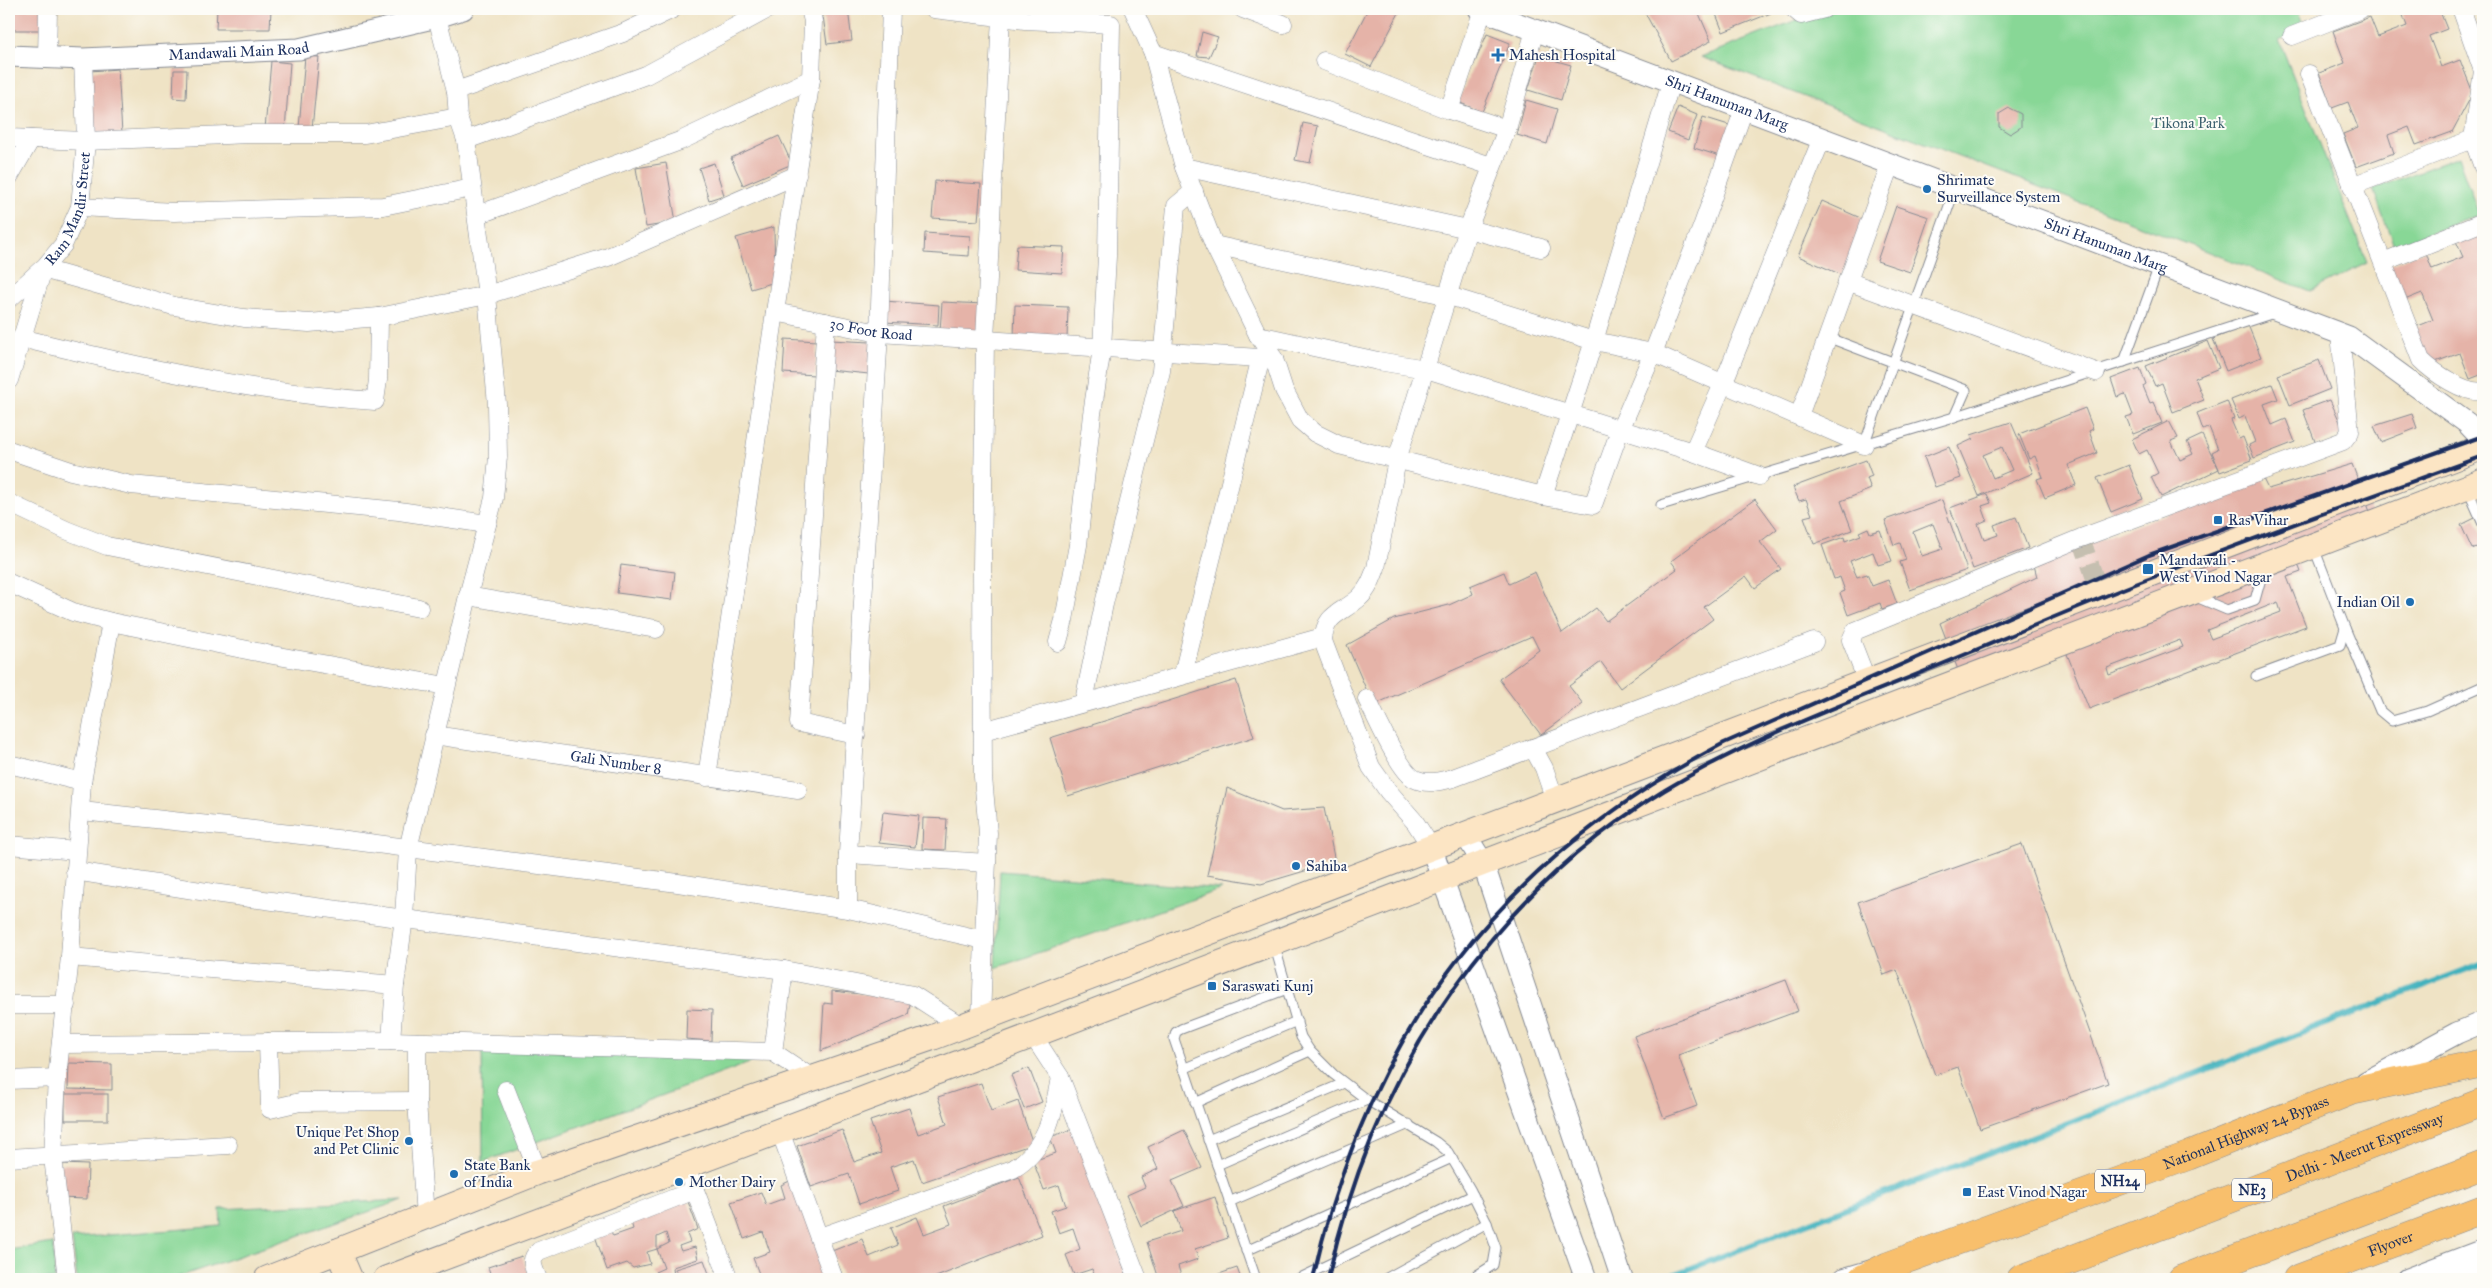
<svg xmlns="http://www.w3.org/2000/svg" width="2492" height="1288" viewBox="0 0 2492 1288" font-family="'IM FELL Great Primer',serif">
  <style>
    .green { fill: #88d796; stroke: #52837a }
    .lines { fill: none; stroke-linecap: round; stroke-linejoin: round }
    .stream { stroke: #43b2be; stroke-width: 6 }
    .building { fill: #e5b3a8; fill-rule: evenodd }
    .minor-tunnel { stroke: #c5bfb0; stroke-width: 18; stroke-dasharray: 18 9; stroke-linecap: butt }
    .service-casing { stroke: #858992; stroke-width: 11 }
    .minor-casing { stroke: #858992; stroke-width: 19 }
    .tertiary-casing { stroke: #858992; stroke-width: 23 }
    .secondary-casing { stroke: #858992; stroke-width: 27 }
    .trunk-casing { stroke: #858992; stroke-width: 29 }
    .motorway-casing { stroke: #858992; stroke-width: 29 }
    .service { stroke: #fff; stroke-width: 9 }
    .minor { stroke: #fff; stroke-width: 18 }
    .tertiary { stroke: #fff; stroke-width: 21 }
    .secondary { stroke: #fce5c4; stroke-width: 25 }
    .trunk { stroke: #f8bf6c; stroke-width: 28 }
    .motorway { stroke: #f8bf6c; stroke-width: 28 }
    .rail { stroke: #1b2f5e; stroke-width: 4 }
    .poi-dot { fill: #1f6fb2; stroke: #fdfcf7; stroke-width: 2 }
    .labels { text-anchor: middle; stroke-width: 4; stroke-linejoin: round; paint-order: stroke }
    .shield { fill: #fdfcf7; stroke: #5f6c8c; stroke-width: 1 }
    .shield-label { font-size: 14px; font-weight: bold; fill: #1b2f5e }
    .street-label { font-size: 15px; fill: #1b2f5e; stroke: #fdfcf7 }
    .poi-label { font-size: 15px; fill: #1b2f5e; stroke: #fdfcf7; text-anchor: start }
    .park-label { font-size: 15px; fill: #3c616f; stroke: #fdfcf7 }
  </style>
  <rect width="100%" height="100%" fill="#fdfcf7"/>
  <filter id="ink" filterUnits="userSpaceOnUse"><feTurbulence type="fractalNoise" baseFrequency=".02" numOctaves="2"/><feDisplacementMap in="SourceGraphic" scale="10" xChannelSelector="R" yChannelSelector="G"/><feConvolveMatrix kernelMatrix="1 2 1 2 8 2 1 2 1" color-interpolation-filters="sRGB"/></filter>
  <filter id="wash" filterUnits="userSpaceOnUse"><feTurbulence type="fractalNoise" baseFrequency=".0096" numOctaves="4" result="noise"/><feDisplacementMap in="SourceGraphic" scale="20" xChannelSelector="R" yChannelSelector="G"/><feGaussianBlur stdDeviation="1.12" result="paint"/><feColorMatrix in="noise" values="0 0 0 0 0 0 0 0 0 0 0 0 0 0 0 0 0 1.4 0 .05"/><feComposite in="paint" operator="in"/></filter>
  <g filter="url(#wash)">
    <rect width="100%" height="100%" fill="#efe3c5"/>
    <!-- green -->
    <g class="green">
      <path d="M1825,9H2297L2305,28L2279,40L2367,263L2310,291L1701,57Z"/>
      <path d="M2458,157L2479,215L2394,246L2373,189Z"/>
      <path d="M1000,871L1222,889L995,968Z"/>
      <path d="M482,1048L763,1058L483,1162Z"/>
      <path d="M403,1200L172,1279H77L72,1238L221,1226L220,1209Z"/>
      <path d="M53,1243L55,1279H9V1250Z"/>
    </g>
    <g class="lines">
      <!-- stream -->
      <path class="stream" d="M1663,1279L2483,963"/>
    </g>
    <g id="blocks">
      <!-- building -->
      <g class="building">
        <rect x="9" y="9" width="33" height="21"/>
        <path d="M217,9H271L270,29H216Z"/>
        <path d="M822,9H848L852,41L827,44Z"/>
        <path d="M1368,9H1401L1371,67L1345,54Z"/>
        <path d="M1613,9H1632L1616,15Z"/>
        <path d="M1643,9H1697L1711,41L1671,61Z"/>
        <path d="M1714,9H1770L1771,13L1723,32Z"/>
        <path d="M2439,9L2447,29L2429,36L2441,67L2460,60L2473,93L2452,132L2416,145L2409,127L2388,135L2394,153L2356,167L2343,134L2358,128L2348,102L2332,108L2319,73L2345,63L2333,31L2370,17L2378,37L2407,26L2401,10Z"/>
        <path d="M1202,32L1218,37L1209,57L1197,56Z"/>
        <path d="M1487,34L1510,43L1482,112L1458,102Z"/>
        <path d="M305,56L319,57L312,129L299,128Z"/>
        <path d="M1539,56L1571,65L1561,100L1528,90Z"/>
        <path d="M271,61L290,63L285,131L265,129Z"/>
        <path d="M118,69L122,133L94,135L90,71Z"/>
        <path d="M174,70H187L186,99L173,98Z"/>
        <path d="M1526,100L1557,109L1547,144L1517,135Z"/>
        <path d="M1678,107L1697,115L1688,140L1668,132Z"/>
        <path d="M2009,108L2021,114V127L2010,134L1999,127V114Z"/>
        <path d="M1703,117L1732,126L1723,157L1694,148Z"/>
        <path d="M1303,123L1318,126L1310,163L1295,160Z"/>
        <path d="M779,136L792,164L743,185L731,158Z"/>
        <path d="M666,163L676,222L646,227L636,168Z"/>
        <path d="M714,163L724,195L709,200L699,168Z"/>
        <path d="M935,181L981,184L978,221L932,218Z"/>
        <path d="M1822,201L1865,220L1842,275L1798,256Z"/>
        <path d="M1896,206L1929,217L1910,272L1877,261Z"/>
        <path d="M774,227L775,282L751,289L736,238Z"/>
        <path d="M2483,228V374L2470,379L2460,353L2427,365L2413,328L2433,320L2422,293L2402,301L2388,266L2425,250L2432,269L2463,257L2455,239Z"/>
        <path d="M925,233L970,236L969,256L924,253Z"/>
        <path d="M1017,245L1064,247L1062,273L1015,270Z"/>
        <path d="M884,301L939,305L938,325L883,322Z"/>
        <path d="M942,302L984,304L983,333L940,331Z"/>
        <path d="M1015,305L1068,307L1067,339L1014,337Z"/>
        <path d="M2248,325L2261,357L2226,371L2213,339Z"/>
        <path d="M785,339L817,341L815,375L783,373Z"/>
        <path d="M830,340L871,342L869,374L829,370Z"/>
        <path d="M2208,341L2219,368L2195,378L2204,400L2173,412L2162,383L2155,386L2146,366Z"/>
        <path d="M2319,360L2330,389L2290,405L2278,375Z"/>
        <path d="M2140,368L2146,384L2143,386L2150,403L2153,402L2162,423L2133,434L2126,417L2133,415L2125,394L2117,397L2111,379Z"/>
        <path d="M2272,384L2278,399L2264,404L2272,425L2286,419L2295,442L2254,458L2249,445L2255,442L2245,416L2239,419L2231,400Z"/>
        <path d="M2330,400L2345,433L2316,444L2303,410Z"/>
        <path d="M2227,401L2234,419L2231,420L2239,439L2243,437L2252,460L2220,472L2212,452L2218,449L2209,427L2203,430L2197,413Z"/>
        <path d="M2085,408L2093,429L2089,431L2097,453L2068,465L2076,485L2045,498L2037,479L2043,477L2035,456L2029,459L2019,434Z"/>
        <path d="M2412,414L2417,428L2381,442L2374,426Z"/>
        <path d="M2169,421L2178,438L2171,441L2180,460L2193,454L2187,442L2202,435L2219,469L2161,497L2151,477L2158,473L2147,450L2139,454L2132,439Z"/>
        <path d="M2011,422L2033,473L1979,496L1958,446L1973,439L1971,435ZM2002,447L2012,470L1993,478L1983,455Z"/>
        <path d="M1949,447L1961,478L1935,487L1924,457Z"/>
        <path d="M1866,460L1872,476L1867,478L1871,489L1841,501L1852,530L1814,544L1804,517L1812,515L1806,499L1799,501L1793,487Z"/>
        <path d="M2352,464L2372,517L2294,554L2301,572L2287,577L2306,626L2089,709L2063,644L1960,675L1940,623L2037,577L2034,565L2262,477L2268,489ZM2278,602L2281,612L2211,639L2207,630ZM2180,640L2183,647L2109,675L2107,668Z"/>
        <path d="M2129,465L2143,499L2111,512L2097,478Z"/>
        <path d="M1987,494L1991,503L1982,506L1987,520L1978,524L1984,540L1998,535L1994,525L2016,517L2028,548L1973,569L1950,508Z"/>
        <path d="M1755,499L1777,529L1760,542L1781,569L1755,588L1746,576L1704,607L1713,619L1620,688L1601,662L1569,686L1583,704L1541,735L1499,679L1539,650L1532,636L1373,705L1347,645L1394,619L1449,605L1473,594L1470,586L1504,572L1509,584L1535,572L1562,633L1596,608L1606,621L1677,569L1671,561Z"/>
        <path d="M1942,500L1967,570L1910,590L1900,562L1906,560L1900,543L1894,545L1885,520ZM1933,524L1943,549L1922,556L1913,532Z"/>
        <path d="M2475,518L2483,535V544L2472,549L2461,525Z"/>
        <path d="M1868,528L1870,533L1880,530L1892,561L1878,565L1873,552L1850,561L1857,577L1867,574L1872,586L1888,580L1897,604L1882,609L1880,603L1848,615L1840,593L1845,591L1840,577L1834,579L1822,545L1844,537L1845,541L1861,535L1859,532Z"/>
        <path d="M621,565L675,572L672,600L617,593Z"/>
        <path d="M1236,680L1254,737L1068,796L1050,738Z"/>
        <path d="M1227,788L1282,811L1324,808L1335,862L1261,884L1207,875Z"/>
        <path d="M883,812L919,816L915,847L879,843Z"/>
        <path d="M923,818L947,819L945,850L922,849Z"/>
        <path d="M2022,844L2108,1083L1980,1129L1958,1067L1935,1075L1897,970L1884,975L1858,902Z"/>
        <path d="M1786,980L1798,1011L1678,1055L1697,1106L1664,1118L1634,1036Z"/>
        <path d="M832,991L911,999L908,1015L821,1051L824,1003L832,1004Z"/>
        <path d="M687,1009L712,1010L711,1041L686,1039Z"/>
        <path d="M69,1063L112,1064V1090L68,1089Z"/>
        <path d="M1029,1068L1042,1102L1024,1109L1011,1075Z"/>
        <path d="M981,1083L991,1111L1018,1101L1033,1144L922,1182L914,1159L890,1167L898,1191L859,1204L849,1174L811,1187L797,1146L842,1130L854,1162L881,1153L870,1121L909,1108L918,1134L947,1124L938,1097Z"/>
        <rect x="65" y="1094" width="43" height="26"/>
        <path d="M1076,1128L1128,1279H1096L1092,1269L1074,1275L1066,1255L1080,1249L1073,1228L1059,1233L1051,1211L1066,1206L1059,1185L1044,1190L1033,1161L1056,1153L1050,1137Z"/>
        <path d="M1184,1130L1202,1168L1172,1181L1184,1206L1141,1226L1127,1195L1145,1187L1141,1177L1158,1169L1148,1147Z"/>
        <path d="M61,1164L88,1165L87,1199L59,1198Z"/>
        <path d="M1019,1177L1042,1235L931,1279H844L832,1251L862,1239L869,1257L898,1245L891,1228L917,1217L924,1234L951,1224L944,1206Z"/>
        <path d="M794,1179L829,1279H761L753,1258L770,1252L763,1232L744,1239L731,1202L761,1192L766,1205L785,1198L781,1185Z"/>
        <path d="M1215,1197L1228,1238L1195,1249L1198,1259L1178,1266L1182,1279H1159L1147,1242L1181,1231L1174,1211Z"/>
        <path d="M687,1199L698,1229L687,1234L690,1242L679,1246L681,1251L695,1247L698,1259L673,1267L674,1279H660L655,1272L664,1268L657,1249L647,1252L650,1264L633,1268L627,1263L607,1270L595,1236L609,1227L613,1236L633,1229L630,1218ZM666,1233L669,1243L657,1249V1237Z"/>
        <path d="M522,1256L530,1279H492L488,1267Z"/>
        <path d="M704,1260L711,1279H679L675,1269Z"/>
        <path d="M1237,1268L1241,1279H1204Z"/>
      </g>
    </g>
  </g>
  <g filter="url(#ink)">
    <use href="#blocks" fill-opacity="0" stroke="#858992" stroke-width="1"/>
    <g class="lines">
      <!-- minor-tunnel -->
      <path class="minor-tunnel" d="M2081,538L2100,593"/>
      <!-- service casing -->
      <g class="service-casing">
        <g id="service">
          <path d="M1827,337L1966,390L1954,417"/>
          <path d="M2124,362L2159,266"/>
          <path d="M1864,445L1955,189"/>
          <path d="M2467,488L2483,524"/>
          <path d="M1661,505L1954,417L2274,313"/>
          <path d="M2196,597L2227,610L2255,600L2264,568"/>
          <path d="M2345,628L2380,711L2392,721L2427,711L2483,686"/>
          <path d="M2256,676L2340,645L2345,628L2314,548"/>
          <path d="M1274,944L1301,1037L1310,1051L1333,1074L1367,1100L1436,1142L1448,1152L1470,1189L1487,1223L1496,1248L1493,1265L1471,1279"/>
          <path d="M1183,1069L1297,1021"/>
          <path d="M1195,1103L1310,1051"/>
          <path d="M1208,1140L1344,1083"/>
          <path d="M1217,1165L1367,1100"/>
          <path d="M1229,1202L1409,1124"/>
          <path d="M1246,1251L1452,1158"/>
          <path d="M1256,1279L1174,1039L1176,1032L1181,1029L1287,989"/>
          <path d="M1298,1279L1473,1195"/>
          <path d="M1385,1279L1487,1223"/>
        </g>
      </g>
      <!-- minor casing -->
      <g class="minor-casing">
        <g id="minor">
          <path d="M424,9L437,17L456,91L458,117L466,140L487,295L497,404L498,457L494,498L468,596"/>
          <path id="s1" d="M810,9L813,21L811,79L775,312L879,333L1274,359"/>
          <path d="M934,9L1025,20L1111,24L1107,256L1102,348L1092,414L1078,545L1064,620L1058,642"/>
          <path d="M1133,9L1153,53L1184,167L1214,245L1258,335L1274,359L1284,390L1300,420L1315,433L1339,445L1543,496L1593,505L1620,430L1653,353L1702,227L1744,109"/>
          <path d="M1243,9L1283,24"/>
          <path d="M1794,9L1801,15L1824,9"/>
          <path d="M2462,11L2483,71L2473,139L2483,167"/>
          <path d="M2292,36L2361,9"/>
          <path d="M1153,53L1491,166"/>
          <path d="M47,58L48,9"/>
          <path d="M1324,61L1449,110L1507,129"/>
          <path d="M2309,74L2421,360C2433,372 2466,395 2483,391"/>
          <path d="M456,91L623,33L673,9"/>
          <path d="M1449,110L1483,10"/>
          <path d="M9,138L86,141L249,134H365L458,117"/>
          <path d="M466,140L646,75L768,9"/>
          <path d="M1184,167L1468,229L1541,248"/>
          <path d="M9,177L31,139"/>
          <path d="M2352,186L2473,139"/>
          <path d="M80,207L174,212L383,206L472,188"/>
          <path d="M477,215L680,141L811,79"/>
          <path d="M1214,245L1449,296L1594,341L1653,353L1864,445"/>
          <path d="M2383,262L2483,222"/>
          <path d="M43,269L174,306L244,318L309,323L379,317L487,295L608,257L797,175"/>
          <path d="M1847,281L2096,372"/>
          <path d="M9,299L42,269"/>
          <path d="M826,322L799,723L856,735"/>
          <path d="M1258,335L1378,361L1426,369L1693,452L1759,476"/>
          <path d="M21,338C138,367 254,393 375,401L378,380L379,317"/>
          <path id="s2" d="M9,380L43,269L63,245L80,207L86,141L83,59"/>
          <path d="M1799,416L1890,165"/>
          <path d="M9,450L71,471L131,485L399,511L487,524"/>
          <path d="M1693,452L1723,384L1822,138"/>
          <path d="M1543,496L1594,341L1671,82"/>
          <path d="M9,503L66,530L107,546L419,608"/>
          <path d="M9,583L73,612L111,622L267,654L446,686"/>
          <path d="M1183,674L1261,357"/>
          <path d="M1867,681L1851,640L1855,631L2081,538L2343,441L2350,432L2340,334"/>
          <path d="M1367,699C1376,717 1400,772 1415,779C1427,785 1441,781 1453,778L1814,642"/>
          <path d="M1084,701L1104,604L1161,371L1176,206L1194,191"/>
          <path d="M983,731L1323,637"/>
          <path id="s3" d="M434,735L798,790"/>
          <path d="M1533,748L1544,768L1555,800"/>
          <path d="M9,764L82,782"/>
          <path d="M707,777L775,312"/>
          <path d="M82,811L346,840L678,883L848,909L984,940"/>
          <path d="M9,845L76,851"/>
          <path d="M1431,847L1415,822L1388,791L1371,767L1323,641C1325,613 1341,614 1359,598C1368,590 1372,579 1376,568L1397,460L1468,229L1507,129L1535,30"/>
          <path d="M848,854L987,863"/>
          <path d="M75,871L213,893L784,970L913,995L961,1026"/>
          <path d="M848,909V854L879,333L891,9"/>
          <path d="M70,957L395,985"/>
          <path d="M784,970L773,1052L812,1078"/>
          <path d="M9,1005H66"/>
          <path d="M981,1018L988,833L983,777L982,569L985,339L1001,17"/>
          <path d="M1032,1034L1060,1077L1138,1279"/>
          <path d="M391,1041L395,985L404,918L408,849L468,596L656,629"/>
          <path d="M268,1042L270,1109L300,1102L417,1101"/>
          <path d="M417,1042V1101L425,1217"/>
          <path d="M61,1044L391,1041L773,1052"/>
          <path d="M9,1080L57,1078"/>
          <path d="M506,1090L538,1172"/>
          <path d="M780,1131L834,1279"/>
          <path d="M9,1158L228,1145"/>
          <path d="M691,1180L729,1279"/>
          <path d="M820,1237L1013,1169C1046,1150 1054,1113 1060,1077"/>
          <path d="M67,1279L53,1157L57,1078L70,957L82,782L111,622"/>
          <path d="M538,1279C534,1268 528,1260 539,1251L695,1190"/>
          <path d="M2447,1279L2483,1266"/>
        </g>
      </g>
      <!-- tertiary casing -->
      <g class="tertiary-casing">
        <g id="tertiary">
          <path id="s4" d="M1479,9L2349,337L2467,423L2483,440"/>
          <path id="s5" d="M9,56L83,59L299,49L437,17L463,9"/>
          <path d="M1465,834L1483,863L1622,1279"/>
          <path d="M1431,847L1586,1279"/>
          <path d="M2366,1082L2457,1033L2483,1022"/>
          <path d="M1843,1279L1877,1269"/>
          <path d="M2407,1279L2483,1250"/>
        </g>
      </g>
      <!-- secondary casing -->
      <g class="secondary-casing">
        <g id="secondary">
          <path d="M338,1251L350,1279"/>
          <path d="M267,1279L538,1172L931,1038L2483,447"/>
          <path d="M386,1279L994,1050L2483,481"/>
        </g>
      </g>
      <!-- trunk casing -->
      <g class="trunk-casing">
        <g id="trunk">
          <path id="s6" d="M1862,1279L1888,1266L2188,1156L2351,1091L2483,1063"/>
          <path id="s7" d="M2297,1279L2483,1209"/>
        </g>
      </g>
      <!-- motorway casing -->
      <g class="motorway-casing">
        <g id="motorway">
          <path id="s8" d="M2021,1279L2483,1102"/>
          <path d="M2182,1279L2483,1165"/>
        </g>
      </g>
      <!-- service -->
      <use href="#service" class="service"/>
      <!-- minor -->
      <use href="#minor" class="minor"/>
      <!-- tertiary -->
      <use href="#tertiary" class="tertiary"/>
      <!-- secondary -->
      <use href="#secondary" class="secondary"/>
      <!-- trunk -->
      <use href="#trunk" class="trunk"/>
      <!-- motorway -->
      <use href="#motorway" class="motorway"/>
      <!-- rail -->
      <g class="rail">
        <path d="M1313,1279C1367,1033 1501,860 1724,743L2149,555L2483,436"/>
        <path d="M1328,1279C1374,1068 1498,882 1689,776C1778,726 1877,692 1971,652C2033,626 2095,599 2159,575C2266,533 2375,495 2483,456"/>
      </g>
    </g>
  </g>
  <!-- markers -->
  <g class="poi-dot">
    <path d="M1495.5 47.5h5v5h5v5h-5v5h-5v-5h-5v-5h5z"/>
    <circle cx="1927" cy="189" r="5"/>
    <rect x="2213" y="515" width="10" height="10" rx="2.5"/>
    <rect x="2142" y="563" width="12" height="12" rx="2.5"/>
    <circle cx="2410" cy="602" r="5"/>
    <circle cx="1296" cy="866" r="5"/>
    <rect x="1207" y="981" width="10" height="10" rx="2.5"/>
    <circle cx="409" cy="1141" r="5"/>
    <circle cx="454" cy="1174" r="5"/>
    <circle cx="679" cy="1182" r="5"/>
    <rect x="1962" y="1187" width="10" height="10" rx="2.5"/>
  </g>
  <g class="labels">
    <!-- shield labels -->
    <g class="shield">
      <rect x="2095" y="1169.5" width="50" height="23" rx="4"/>
      <rect x="2232" y="1178.5" width="40" height="23" rx="4"/>
    </g>
    <g class="shield-label">
      <text x="2120" y="1186">NH24</text>
      <text x="2252" y="1195">NE3</text>
    </g>
    <!-- street labels -->
    <g class="street-label">
      <text dy="5" stroke="none"><textPath href="#s5" startOffset="230">Mandawali Main Road</textPath></text>
      <text dy="5" stroke="none"><textPath href="#s4" startOffset="265">Shri Hanuman Marg</textPath></text>
      <text dy="5" stroke="none"><textPath href="#s2" startOffset="184">Ram Mandir Street</textPath></text>
      <text dy="5" stroke="none"><textPath href="#s4" startOffset="670">Shri Hanuman Marg</textPath></text>
      <text dy="5" stroke="none"><textPath href="#s1" startOffset="404">30 Foot Road</textPath></text>
      <text dy="5" stroke="none"><textPath href="#s3" startOffset="184">Gali Number 8</textPath></text>
      <text dy="5" stroke="none"><textPath href="#s6" startOffset="411">National Highway 24 Bypass</textPath></text>
      <text dy="5" stroke="none"><textPath href="#s8" startOffset="368">Delhi - Meerut Expressway</textPath></text>
      <text dy="5" stroke="none"><textPath href="#s7" startOffset="100">Flyover</textPath></text>
    </g>
    <!-- poi labels -->
    <g class="poi-label">
      <text x="1509" y="60">Mahesh Hospital</text>
      <text x="1937" y="185">Shrimate<tspan x="1937" dy="17">Surveillance System</tspan></text>
      <text x="2228" y="525">Ras Vihar</text>
      <text x="2159" y="565">Mandawali -<tspan x="2159" dy="17">West Vinod Nagar</tspan></text>
      <text x="2400" y="607" text-anchor="end">Indian Oil</text>
      <text x="1306" y="871">Sahiba</text>
      <text x="1222" y="991">Saraswati Kunj</text>
      <text x="399" y="1137" text-anchor="end">Unique Pet Shop<tspan x="399" dy="17">and Pet Clinic</tspan></text>
      <text x="464" y="1170">State Bank<tspan x="464" dy="17">of India</tspan></text>
      <text x="689" y="1187">Mother Dairy</text>
      <text x="1977" y="1197">East Vinod Nagar</text>
    </g>
    <!-- park labels -->
    <g class="park-label">
      <text x="2188" y="128">Tikona Park</text>
    </g>
  </g>
  <!-- margin -->
  <rect width="2492" height="1288" fill="none" stroke="#fdfcf7" stroke-width="30"/>
</svg>
